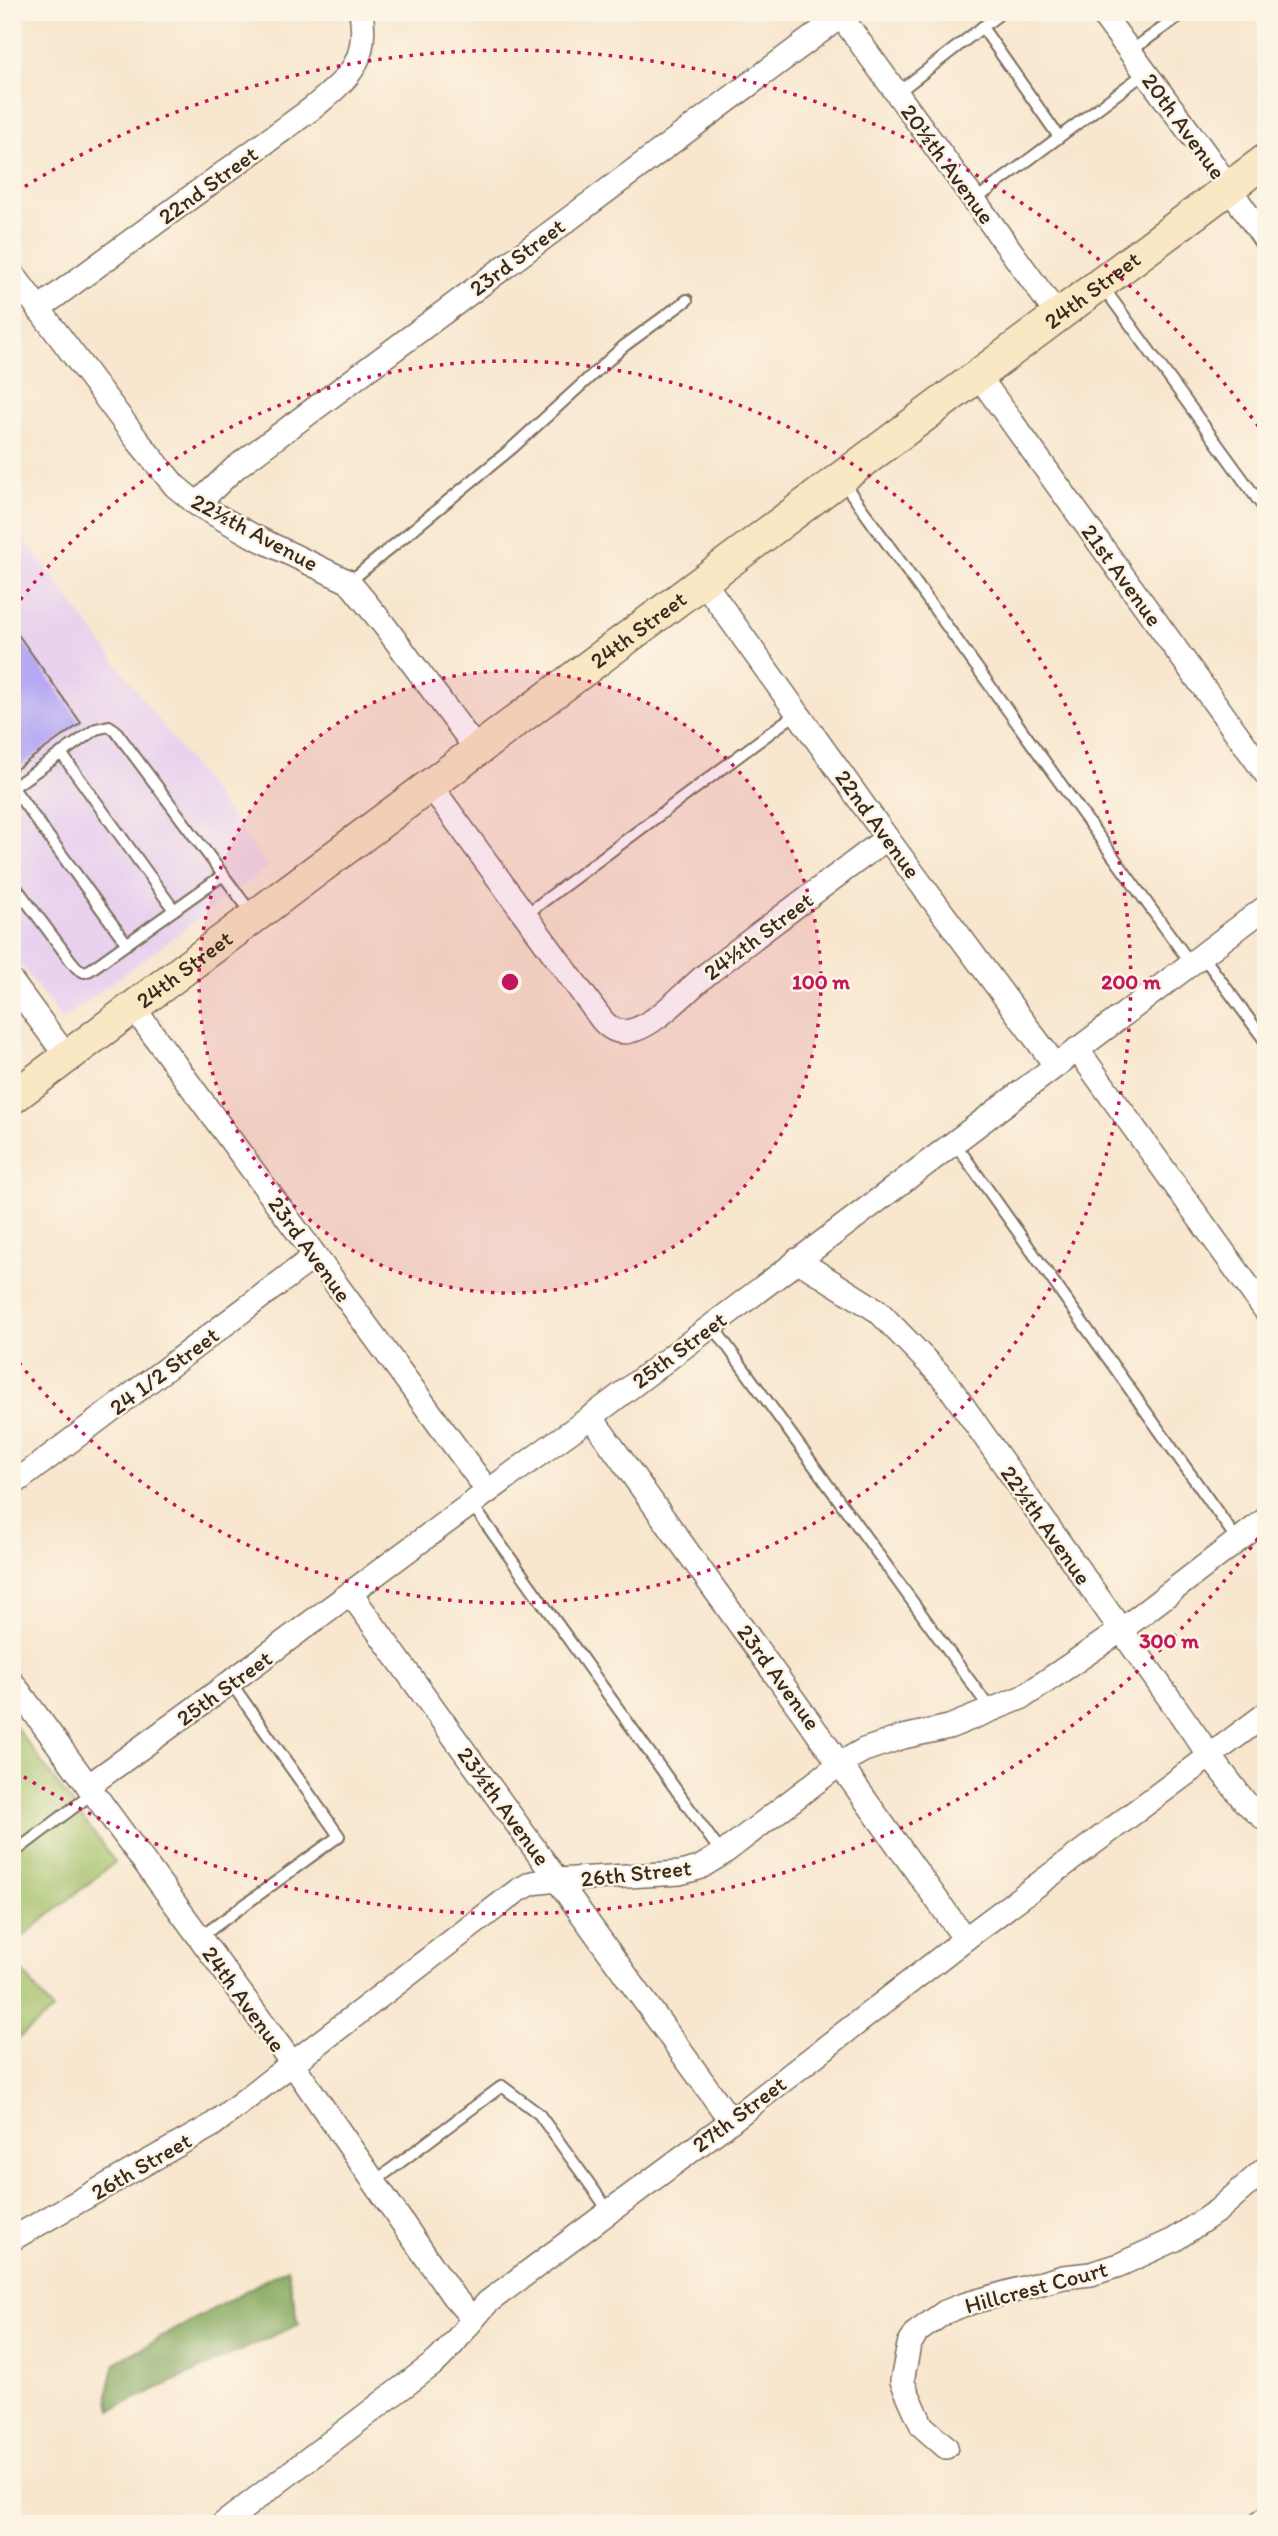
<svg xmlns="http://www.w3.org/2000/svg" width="1278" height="2536" viewBox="0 0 1278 2536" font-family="Itim,sans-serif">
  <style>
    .built { fill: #e8d2ee }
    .green { fill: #a1bf67; stroke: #6e7442; stroke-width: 2 }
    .forest { fill: #80a65c; stroke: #5e683d; stroke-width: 2 }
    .building { fill: #b6a9f4 }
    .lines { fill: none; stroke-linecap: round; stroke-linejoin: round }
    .lane-casing { stroke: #7d6c5c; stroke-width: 14 }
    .street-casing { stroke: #7d6c5c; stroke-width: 26 }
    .secondary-casing { stroke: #7d6c5c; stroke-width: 35 }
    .lane { stroke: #fff; stroke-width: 10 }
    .street { stroke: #fff; stroke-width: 23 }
    .secondary { stroke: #fae7c3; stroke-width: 32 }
    .ring { fill: none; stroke: #c2185b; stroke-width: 3.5; stroke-dasharray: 3.5 7 }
    .labels { text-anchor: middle; stroke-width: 5; stroke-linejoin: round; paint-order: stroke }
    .street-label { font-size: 23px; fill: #3b2a1e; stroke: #fcf5e5 }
    .centre { fill: #c2185b; stroke: #fcf5e5; stroke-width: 3.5 }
    .ring-label { font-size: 21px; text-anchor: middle; font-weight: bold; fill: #c2185b; stroke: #fcf5e5; stroke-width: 5; stroke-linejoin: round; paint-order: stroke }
  </style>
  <rect width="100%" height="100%" fill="#fcf5e5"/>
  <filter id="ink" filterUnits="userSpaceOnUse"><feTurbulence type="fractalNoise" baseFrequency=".0143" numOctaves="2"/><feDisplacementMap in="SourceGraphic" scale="14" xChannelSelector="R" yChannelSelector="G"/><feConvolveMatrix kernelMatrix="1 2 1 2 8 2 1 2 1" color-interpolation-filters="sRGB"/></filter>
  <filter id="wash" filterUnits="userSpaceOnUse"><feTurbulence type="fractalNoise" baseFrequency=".00686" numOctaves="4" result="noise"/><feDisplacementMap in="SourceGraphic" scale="28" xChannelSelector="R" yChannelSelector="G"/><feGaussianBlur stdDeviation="1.57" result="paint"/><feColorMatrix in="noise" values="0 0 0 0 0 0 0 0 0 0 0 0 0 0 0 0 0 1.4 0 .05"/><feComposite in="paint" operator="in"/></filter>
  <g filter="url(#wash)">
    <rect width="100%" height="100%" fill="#f8e6ce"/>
    <!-- built -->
    <path class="built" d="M12,522L268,867L62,1020L12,953Z"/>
    <!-- green -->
    <g class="green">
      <path d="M12,1722L115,1862L12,1945Z"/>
      <path d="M12,1957L53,2011L12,2043Z"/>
    </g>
    <!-- forest -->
    <path class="forest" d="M287,2268L299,2324L111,2410L108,2392L115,2363Z"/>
    <g id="blocks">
      <!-- building -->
      <path class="building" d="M12,626L81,723L12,772Z"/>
    </g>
  </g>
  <g filter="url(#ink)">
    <use href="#blocks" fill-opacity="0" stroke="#7d6c5c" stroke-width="2"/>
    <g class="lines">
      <!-- lane casing -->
      <g class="lane-casing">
        <g id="lane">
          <path d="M982,27L1059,137"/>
          <path d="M1129,52L1185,12"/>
          <path d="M897,93L1002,12"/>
          <path d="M975,200L1145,73"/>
          <path d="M1103,287L1266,511"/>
          <path d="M842,481L1191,964"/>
          <path d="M349,582L511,449L624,346L687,300"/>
          <path d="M61,753L174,910"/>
          <path d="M12,788L96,729L109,726L115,730L253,915"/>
          <path d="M13,788L127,944"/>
          <path d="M12,882L71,961L77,968L84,972L90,970L223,875"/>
          <path d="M525,915L798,712"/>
          <path d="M1202,955L1266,1042"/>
          <path d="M954,1142L1238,1541"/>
          <path d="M712,1325L991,1710"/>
          <path d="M471,1503L722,1854"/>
          <path d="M12,1854L93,1793"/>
          <path d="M199,1938L339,1836L231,1683"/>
          <path d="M374,2182L502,2086L539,2114L609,2211"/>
        </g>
      </g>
      <!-- street casing -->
      <g class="street-casing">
        <g id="street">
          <path d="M838,12L1058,316"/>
          <path d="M1101,12L1207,156L1266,241"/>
          <path d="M12,273L138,441L175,486L197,504L253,536L349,582L384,625L477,750"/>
          <path d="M38,309L314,107C349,77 369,62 361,12"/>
          <path d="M978,375L1266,774"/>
          <path d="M197,504L235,468L841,16"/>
          <path d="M703,581L887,838L1056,1066"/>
          <path d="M430,785L602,1020C609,1028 618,1034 630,1031C654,1027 687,990 707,974C766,928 827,883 887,838"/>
          <path d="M12,982L67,1057"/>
          <path d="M133,1007L487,1490"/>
          <path d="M1077,1049L1266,1311"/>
          <path d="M797,1260L878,1311L944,1379L1210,1756L1245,1802L1266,1820"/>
          <path d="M591,1417L965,1939"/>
          <path d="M12,1485L315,1256"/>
          <path d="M351,1594L731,2121"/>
          <path d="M12,1682L292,2063L453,2296L473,2319"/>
          <path d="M88,1786C257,1665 422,1537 591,1417L1266,907"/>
          <path d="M12,2239L211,2126L517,1891L532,1883L557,1880L680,1873L699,1868L722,1854L841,1763L864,1750L903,1737L949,1727L1023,1697L1120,1631L1266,1519"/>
          <path d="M946,2447L922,2426L902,2381L909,2345L917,2332L945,2312L963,2305L1063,2277L1091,2274L1119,2265L1174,2240L1217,2211L1266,2168"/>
          <path d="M223,2524L437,2361C456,2343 470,2321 488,2302L731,2121L965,1939L1266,1714"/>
          <path d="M1259,2524L1266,2518"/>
        </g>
      </g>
      <!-- secondary casing -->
      <g class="secondary-casing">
        <g id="secondary">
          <path id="s1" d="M12,1098L1266,160"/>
        </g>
      </g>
      <!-- lane -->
      <use href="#lane" class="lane"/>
      <!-- street -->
      <use href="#street" class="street"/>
      <!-- secondary -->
      <use href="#secondary" class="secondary"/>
    </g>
  </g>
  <!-- distance rings -->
  <circle cx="510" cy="982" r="311" fill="#c2185b" fill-opacity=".12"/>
  <g class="ring">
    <circle cx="510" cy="982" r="311"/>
    <path d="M14 608A621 621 0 1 1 14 1356"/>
    <path d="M1264 1530A932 932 0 0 1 16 1772M16 192A932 932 0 0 1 1264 434"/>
  </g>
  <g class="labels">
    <!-- street labels -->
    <g class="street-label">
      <text transform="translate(1184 126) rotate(54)" y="8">20th Avenue</text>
      <text transform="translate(948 164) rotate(54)" y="8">20½th Avenue</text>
      <text transform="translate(208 185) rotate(-36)" y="8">22nd Street</text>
      <text transform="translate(517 257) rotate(-37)" y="8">23rd Street</text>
      <text dy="8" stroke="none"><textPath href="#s1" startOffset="1349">24th Street</textPath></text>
      <text transform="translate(255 532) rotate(28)" y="8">22½th Avenue</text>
      <text transform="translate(1122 575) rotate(54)" y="8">21st Avenue</text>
      <text dy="8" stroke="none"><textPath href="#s1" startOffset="782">24th Street</textPath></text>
      <text transform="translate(878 824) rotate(54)" y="8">22nd Avenue</text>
      <text transform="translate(758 936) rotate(-37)" y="8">24½th Street</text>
      <text dy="8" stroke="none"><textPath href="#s1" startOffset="215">24th Street</textPath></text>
      <text transform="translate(310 1249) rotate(54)" y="8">23rd Avenue</text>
      <text transform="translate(679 1350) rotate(-37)" y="8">25th Street</text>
      <text transform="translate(164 1371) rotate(-37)" y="8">24 1/2 Street</text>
      <text transform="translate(1046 1525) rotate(55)" y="8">22½th Avenue</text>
      <text transform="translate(779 1677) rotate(54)" y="8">23rd Avenue</text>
      <text transform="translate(224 1688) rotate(-36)" y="8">25th Street</text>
      <text transform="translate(504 1806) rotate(54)" y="8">23½th Avenue</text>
      <text transform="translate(636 1873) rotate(-6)" y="8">26th Street</text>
      <text transform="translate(244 1999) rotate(54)" y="8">24th Avenue</text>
      <text transform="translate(739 2114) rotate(-37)" y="8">27th Street</text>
      <text transform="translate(141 2166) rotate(-30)" y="8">26th Street</text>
      <text transform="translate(1036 2287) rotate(-15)" y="8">Hillcrest Court</text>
    </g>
  </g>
  <circle cx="510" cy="982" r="10" class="centre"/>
  <g class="ring-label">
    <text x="821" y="989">100 m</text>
    <text x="1131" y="989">200 m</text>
    <text x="1169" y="1648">300 m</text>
  </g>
  <!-- margin -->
  <rect width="1278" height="2536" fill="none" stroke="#fcf5e5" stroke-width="42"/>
</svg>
